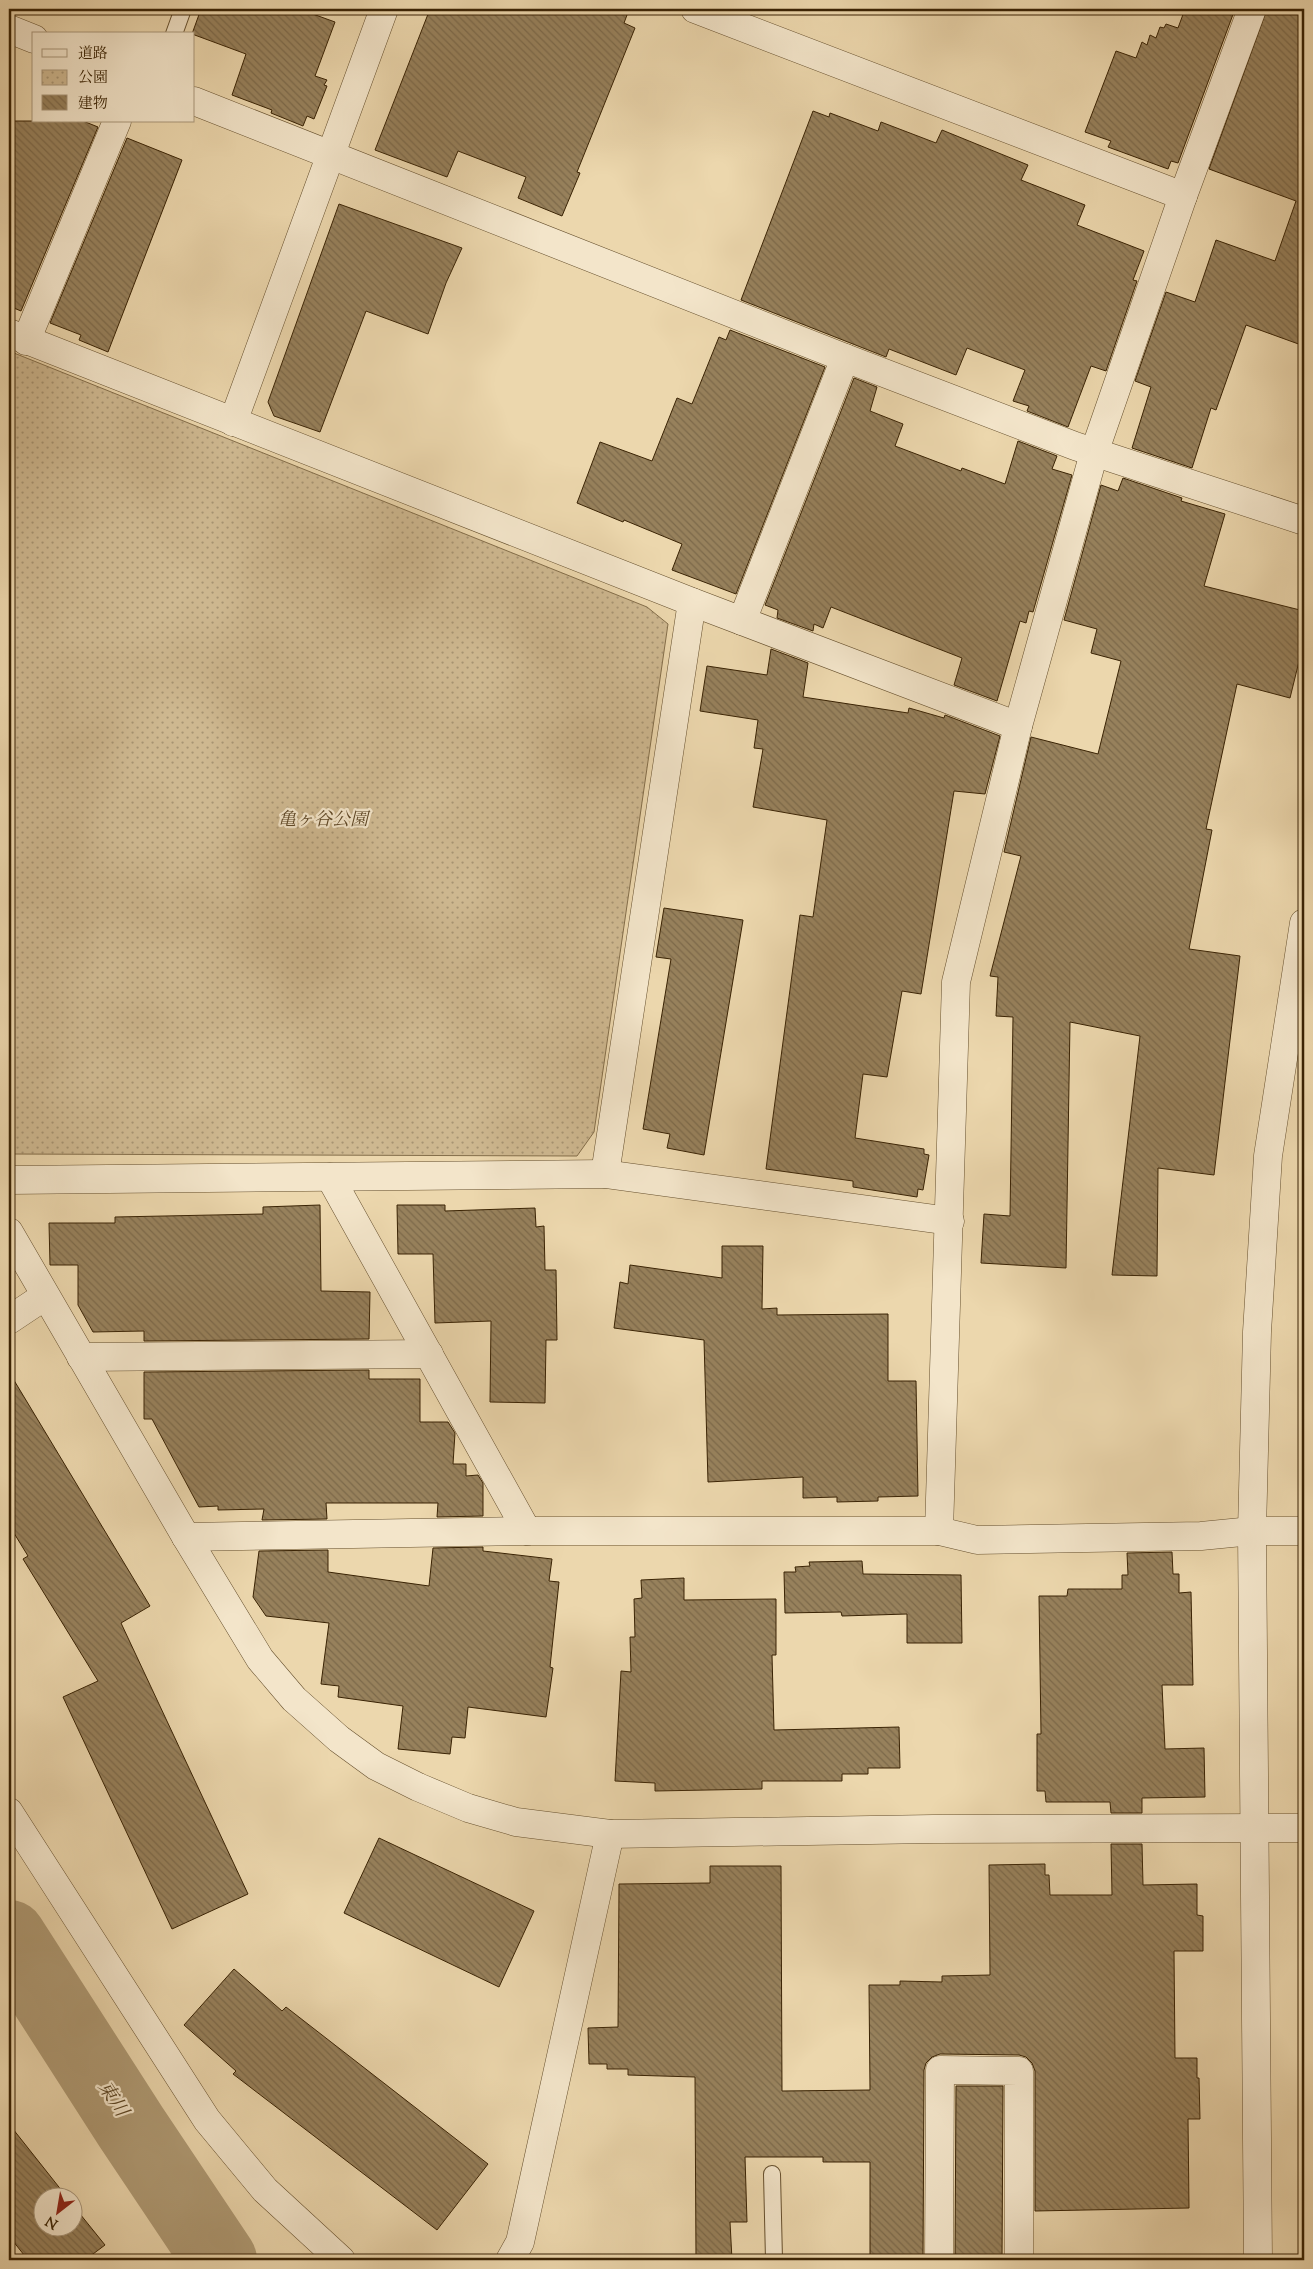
<svg xmlns="http://www.w3.org/2000/svg" width="1313" height="2269" viewBox="0 0 1313 2269" font-family="'Sorts Mill Goudy','Noto Serif JP',serif">
  <style>
    .park { fill: url(#park-dots); stroke: #846e4a }
    .lines { fill: none; stroke-linecap: round; stroke-linejoin: round }
    .river { stroke: #af9a74; stroke-width: 74 }
    .building { fill: url(#building-back-hatch); stroke: #3a2304 }
    .service-casing { stroke: #66502e; stroke-width: 18 }
    .minor-casing { stroke: #66502e; stroke-width: 29 }
    .tertiary-casing { stroke: #66502e; stroke-width: 29 }
    .service { stroke: #f3e5ca; stroke-width: 16 }
    .minor { stroke: #f3e5ca; stroke-width: 28 }
    .tertiary { stroke: #f3e5ca; stroke-width: 28 }
    .labels { text-anchor: middle; stroke-width: 4.5; stroke-linejoin: round; paint-order: stroke }
    .park-label { font-size: 18px; font-style: italic; fill: #5f4827; stroke: #f3e5ca }
    .water-label { font-size: 19px; font-style: italic; fill: #5d4726; stroke: #f3e5ca }
  </style>
  <defs>
    <pattern id="park-dots" width="8" height="8" patternUnits="userSpaceOnUse" patternTransform="scale(1.25)"><rect width="8" height="8" fill="#ceb890"/><path d="M2 2h.1M6 6h.1" fill="none" stroke="#a89573" stroke-width="1.8" stroke-linecap="round"/></pattern>
    <pattern id="building-back-hatch" width="6" height="6" patternUnits="userSpaceOnUse" patternTransform="scale(1.25)"><rect width="6" height="6" fill="#97815c"/><path d="M-1 5l2 2M0 0l6 6M5-1l2 2" fill="none" stroke="#7c694a"/></pattern>
  </defs>
  <rect width="100%" height="100%" fill="#ecd7ad"/>
  <filter id="stains"><feTurbulence type="fractalNoise" baseFrequency=".004" numOctaves="4"/><feColorMatrix values="0 0 0 0 .2 0 0 0 0 .09 0 0 0 0 .02 0 0 0 .5 -.17"/></filter>
  <radialGradient id="worn" r=".72"><stop offset=".6" stop-color="#630" stop-opacity="0"/><stop offset="1" stop-color="#630" stop-opacity=".3"/></radialGradient>
  <!-- park -->
  <path class="park" d="M9,351L647,607L668,624L594,1132L577,1156L9,1154Z"/>
  <g class="lines">
    <!-- river -->
    <path class="river" d="M9,1937L131,2127L220,2260"/>
  </g>
  <!-- building -->
  <g class="building">
    <path d="M201,9H299L335,22L315,76L327,80L324,85L327,86L314,119L307,116L303,126L271,113L272,110L232,95L246,54L192,34Z"/>
    <path d="M430,9H609L627,15L624,23L635,28L577,172L580,173L562,216L518,198L526,177L458,151L447,177L375,150Z"/>
    <path d="M1185,9H1235L1178,163L1171,161L1168,169L1108,147L1111,141L1085,132L1116,51L1136,58L1142,42L1147,45L1150,35L1156,38L1160,27L1164,28L1166,24L1178,28Z"/>
    <path d="M1267,9H1304V346L1246,325L1216,410L1211,408L1192,468L1132,448L1151,387L1135,381L1166,292L1195,302L1216,240L1275,261L1296,201L1209,169Z"/>
    <path d="M813,111L829,117L830,113L878,131L881,122L936,143L942,130L1028,165L1021,180L1085,205L1077,225L1144,251L1133,280L1137,281L1106,371L1091,366L1068,427L1027,411L1029,406L1013,401L1025,370L967,348L956,375L889,349L886,357L741,300Z"/>
    <path d="M9,121H83L98,127L21,311L9,306Z"/>
    <path d="M127,138L182,160L108,352L79,340L81,335L50,323Z"/>
    <path d="M339,204L462,248L446,283L428,334L366,311L320,432L274,416L268,402Z"/>
    <path d="M730,330L825,367L736,594L672,570L682,544L624,520L623,522L577,503L600,442L652,461L677,398L692,404L719,337L726,340Z"/>
    <path d="M854,378L877,387L870,411L903,424L895,446L961,471L962,468L1005,484L1018,441L1057,456L1052,469L1072,475L1033,612L1029,611L1026,623L1020,621L997,701L954,685L962,658L831,607L823,628L814,624L813,631L777,618L778,610L765,605Z"/>
    <path d="M1123,478L1182,498L1181,501L1225,514L1204,586L1304,611V641L1290,698L1237,684L1206,829L1212,830L1189,949L1240,956L1214,1175L1158,1168L1157,1276L1112,1275L1140,1036L1070,1022L1066,1268L981,1263L984,1214L1010,1216L1013,1017L996,1016L998,977L990,976L1021,856L1004,852L1031,737L1098,754L1121,661L1091,653L1097,629L1064,620L1101,485L1118,491Z"/>
    <path d="M771,649L808,663L803,697L908,713L909,708L944,718L945,715L1000,736L985,794L954,791L921,994L902,991L887,1077L863,1074L855,1138L924,1149V1154L929,1155L923,1190L918,1189L917,1197L853,1187V1181L766,1169L800,915L813,917L827,820L753,807L763,749L754,748L758,720L700,711L707,666L767,675Z"/>
    <path d="M664,908L743,920L704,1155L667,1148L670,1134L643,1129L671,959L656,957Z"/>
    <path d="M320,1205L321,1291L370,1292L369,1339L144,1341V1331L93,1332L78,1305V1265H50L49,1223H115V1217L263,1214V1207Z"/>
    <path d="M397,1205H445V1211L535,1208L536,1227L544,1226L545,1270H556L557,1340H546L545,1403L490,1402L491,1321L435,1323L433,1254H398Z"/>
    <path d="M722,1246H763L762,1309L777,1308V1315L888,1314V1381H916L918,1496L878,1497V1501L837,1502V1497L803,1498V1477L708,1482L704,1340L614,1328L620,1282L628,1284L630,1265L722,1278Z"/>
    <path d="M369,1370V1379H420V1422H448L455,1433L453,1464H466V1476L478,1475L483,1483V1516L437,1517L438,1503H326L327,1519L262,1520L264,1509L218,1510V1506L199,1507L152,1419H144V1372Z"/>
    <path d="M9,1372L150,1606L121,1623L248,1894L172,1929L63,1697L98,1681L23,1559L28,1556L9,1525Z"/>
    <path d="M483,1547V1551L552,1559L549,1581L559,1582L550,1667L553,1668L546,1717L468,1707L465,1738L452,1737L450,1754L398,1749L403,1706L338,1697L339,1686L321,1684L329,1623L266,1616L253,1597L259,1551L328,1550V1572L429,1586L433,1548Z"/>
    <path d="M1172,1552L1173,1574H1179V1593L1191,1592L1193,1685H1162L1165,1749L1204,1748L1205,1797L1142,1798V1813H1111L1110,1802H1046L1045,1791H1037V1734H1041L1039,1596H1067L1068,1589H1122V1575H1128L1127,1553Z"/>
    <path d="M862,1561L863,1574L961,1575L962,1643H907V1614L842,1616L841,1612L785,1613L784,1572H796L795,1567L810,1566L809,1562Z"/>
    <path d="M684,1578V1600L776,1599V1655H772L774,1730L899,1727L900,1768H868V1774H842V1781H762V1789L655,1791V1783L615,1781L621,1671L631,1672L630,1637H635L634,1599L642,1598L641,1580Z"/>
    <path d="M379,1838L534,1911L499,1987L344,1913Z"/>
    <path d="M1111,1844H1142L1143,1885L1197,1884V1915L1203,1916V1951H1174L1175,2058H1197V2078H1199L1200,2119H1188L1189,2208L1035,2211V2071L1032,2063L1026,2057L1019,2055L940,2054L932,2057L926,2063L924,2070L923,2260H870V2162H823V2157H745L747,2222H730L732,2260H696L695,2077L628,2075V2069H607V2064H589L588,2028L618,2027L619,1884L710,1883V1866H781L782,2091L870,2090L869,1985H900V1981L942,1982V1976L990,1975L989,1865L1045,1864V1875H1049L1050,1895H1112Z"/>
    <path d="M234,1969L282,2011L286,2007L488,2164L437,2230L233,2074L236,2071L184,2025Z"/>
    <path d="M956,2086H1003L1002,2260H955Z"/>
    <path d="M9,2124L66,2196H42V2226H72V2204L105,2245L85,2260H28L9,2236Z"/>
  </g>
  <g class="lines">
    <!-- service casing -->
    <g class="service-casing">
      <g id="service">
        <path d="M174,34L183,9"/>
        <path d="M772,2174L774,2260"/>
      </g>
    </g>
    <!-- minor casing -->
    <g class="minor-casing">
      <g id="minor">
        <path d="M695,9L1183,196"/>
        <path d="M9,29L34,39"/>
        <path d="M194,101L845,358L1075,446L1304,521"/>
        <path d="M9,333L692,602L1018,726"/>
        <path d="M26,341L117,121"/>
        <path d="M742,621L845,358"/>
        <path d="M605,1174L692,602"/>
        <path d="M330,1177L527,1531"/>
        <path d="M9,1180L605,1174L950,1221"/>
        <path d="M9,1320L45,1296"/>
        <path d="M81,1357L429,1354"/>
        <path d="M939,1531L956,982L1018,726L1094,453L1183,196L1252,9"/>
        <path d="M186,1537L527,1531H939L977,1540L1201,1536L1252,1531H1304"/>
        <path d="M9,1812L207,2120L265,2190L341,2260"/>
        <path d="M510,2260L520,2242L610,1834"/>
        <path d="M939,2260L940,2070L1019,2071V2260"/>
      </g>
    </g>
    <!-- tertiary casing -->
    <g class="tertiary-casing">
      <g id="tertiary">
        <path d="M233,422L384,9"/>
        <path d="M9,1232L186,1537L260,1659L294,1699L339,1739L376,1766L418,1787L468,1808L516,1822L610,1834L933,1829L1304,1828"/>
        <path d="M1258,2260L1252,1531L1257,1332L1268,1156L1304,923"/>
      </g>
    </g>
    <!-- service -->
    <use href="#service" class="service"/>
    <!-- minor -->
    <use href="#minor" class="minor"/>
    <!-- tertiary -->
    <use href="#tertiary" class="tertiary"/>
  </g>
  <g class="labels">
    <!-- park labels -->
    <g class="park-label">
      <text x="323" y="825">亀ヶ谷公園</text>
    </g>
    <!-- water labels -->
    <g class="water-label">
      <text transform="translate(114 2098) rotate(57)" y="7">東川</text>
    </g>
  </g>
  <!-- margin -->
  <rect width="1313" height="2269" fill="none" stroke="#ecd7ad" stroke-width="30"/>
  <rect x="10" y="10" width="1293" height="2249" fill="none" stroke="#3a2304" stroke-width="2.5"/>
  <rect x="15" y="15" width="1283" height="2239" fill="none" stroke="#3a2304"/>
  <!-- legend -->
  <rect x="32" y="32" width="162" height="90" fill="#f3e5ca" stroke="#a9977b"/>
  <rect x="42" y="49" width="25" height="8" fill="#f3e5ca" stroke="#a9977b"/>
  <text x="78" y="58" font-size="15" fill="#3a2304">道路</text>
  <rect x="42" y="70" width="25" height="15" fill="url(#park-dots)" stroke="#a9977b"/>
  <text x="78" y="82" font-size="15" fill="#3a2304">公園</text>
  <rect x="42" y="95" width="25" height="15" fill="url(#building-back-hatch)" stroke="#a9977b"/>
  <text x="78" y="108" font-size="15" fill="#3a2304">建物</text>
  <!-- north arrow -->
  <g transform="translate(58 2212) rotate(211)"><circle r="24" fill="#f3e5ca" stroke="#a9977b"/>
  <path d="M0-4L9 19L0 12L-9 19Z" fill="#8f2418"/>
  <text y="-8" font-size="14" font-weight="bold" text-anchor="middle" fill="#3a2304">N</text>
  </g>
  <rect width="100%" height="100%" filter="url(#stains)"/>
  <rect width="100%" height="100%" fill="url(#worn)"/>
</svg>
